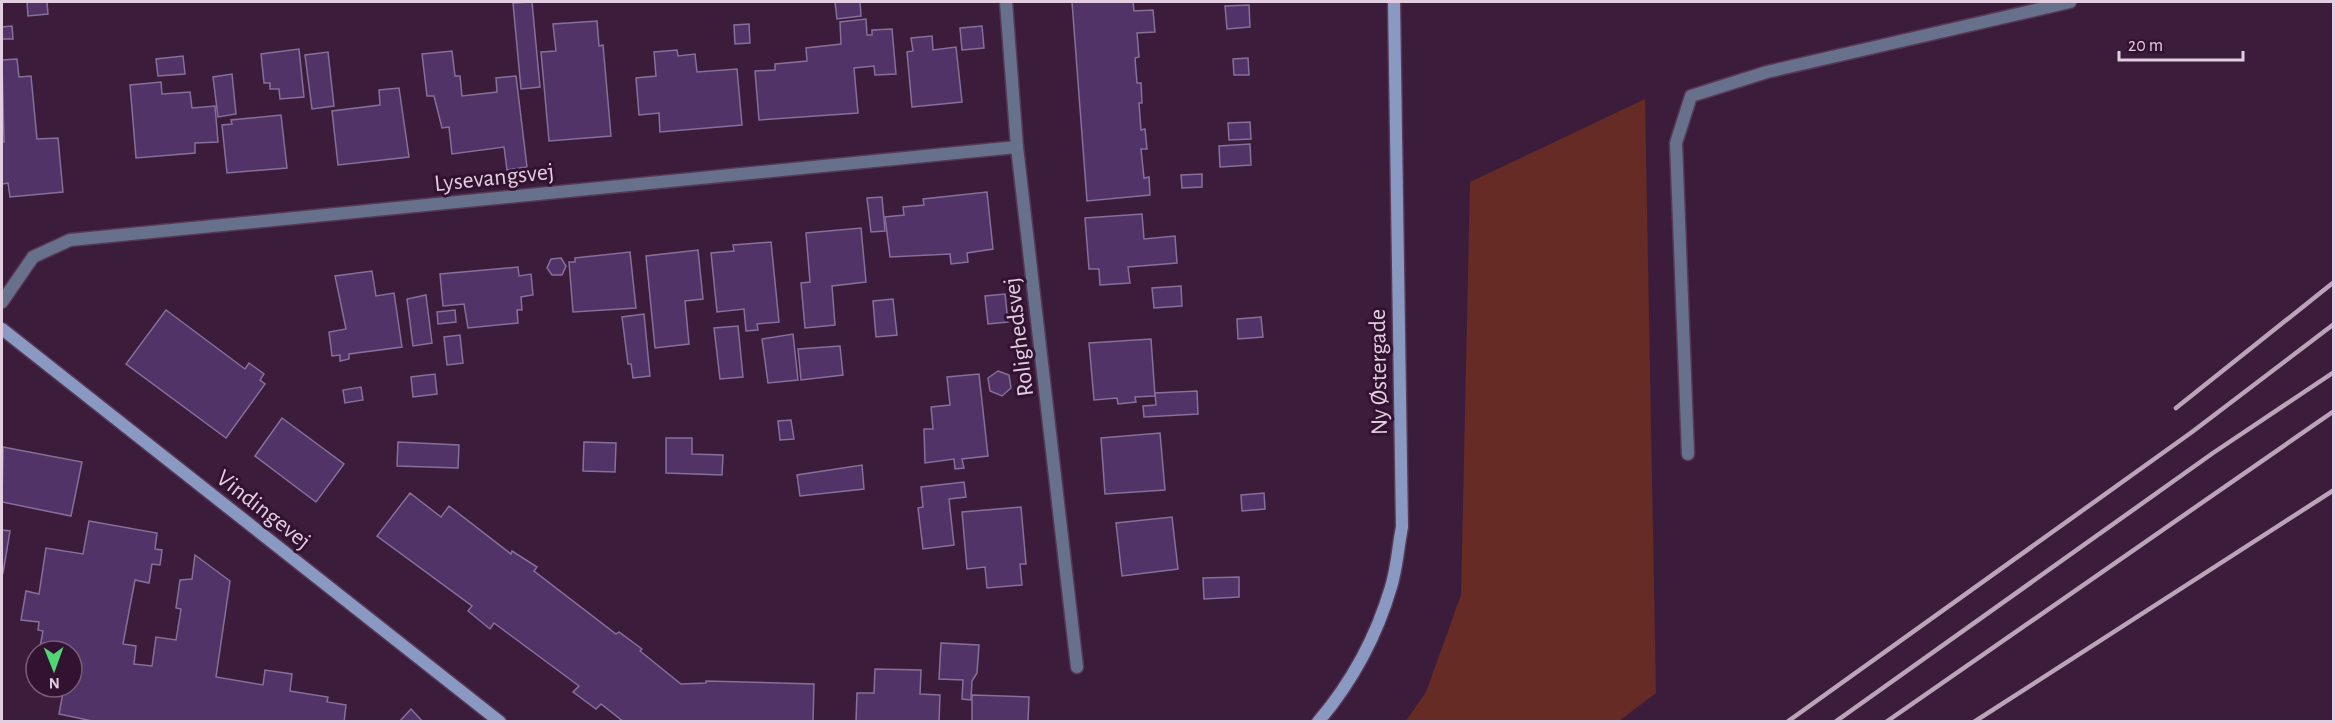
<svg xmlns="http://www.w3.org/2000/svg" width="2335" height="723" viewBox="0 0 2335 723" font-family="'Alegreya Sans',sans-serif">
  <style>
    .green { fill: #652b24 }
    .building { fill: #513368; stroke: #866f99; stroke-width: 1.5 }
    .lines { fill: none; stroke-linecap: round; stroke-linejoin: round }
    .lane-casing { stroke: #573856; stroke-width: 15 }
    .street-casing { stroke: #573856; stroke-width: 15 }
    .secondary-casing { stroke: #573856; stroke-width: 15 }
    .lane { stroke: #67718b; stroke-width: 12 }
    .street { stroke: #67718b; stroke-width: 12 }
    .secondary { stroke: #8999c2; stroke-width: 12 }
    .rail { stroke: #bba3b9; stroke-width: 4.5 }
    .labels { text-anchor: middle; stroke-width: 6; stroke-linejoin: round; paint-order: stroke }
    .street-label { font-size: 24px; fill: #e3cee1; stroke: #321231 }
  </style>
  <rect width="100%" height="100%" fill="#3c1c3b"/>
  <!-- green -->
  <path class="green" d="M1645,99L1656,693L1619,721H1406L1426,692L1461,595L1470,182Z"/>
  <!-- building -->
  <g class="building">
    <path d="M27,2H47L48,14L28,16Z"/>
    <path d="M532,2L540,87L521,89L513,3Z"/>
    <path d="M835,2H860L861,16L837,19Z"/>
    <path d="M1072,2H1133L1134,11L1153,10L1155,32L1137,33L1139,57L1135,58L1137,83H1141L1142,103H1139L1141,130L1145,129L1147,149H1141L1144,178L1149,177L1150,195L1087,201Z"/>
    <path d="M1249,5L1250,27L1227,29L1225,6Z"/>
    <path d="M866,19L867,35H872V30L892,29L896,74L875,75L874,66L854,68L858,113L759,120L755,71L775,70V64L807,61L806,48L841,44L840,22Z"/>
    <path d="M597,21L599,46L603,45L611,136L549,141L541,52L556,51L553,24Z"/>
    <path d="M749,24L750,43L735,44L734,25Z"/>
    <path d="M12,26L13,39H2V27Z"/>
    <path d="M982,26L984,48L962,50L960,28Z"/>
    <path d="M932,36L933,50L956,47L962,102L912,107L907,52L913,51L911,38Z"/>
    <path d="M299,49L304,97L280,99L279,89H270V83H264L261,54Z"/>
    <path d="M677,50L678,56L695,54L697,72L737,69L742,125L660,132L659,113L639,115L636,78L656,76L654,52Z"/>
    <path d="M452,51L455,76H460L462,96L497,92L496,78L516,76L527,167L507,170L504,147L452,154L449,127L442,128L434,96H427L422,54Z"/>
    <path d="M328,52L334,106L312,109L305,55Z"/>
    <path d="M183,56L185,74L158,76L156,59Z"/>
    <path d="M1248,58L1249,75H1234L1233,59Z"/>
    <path d="M17,59L19,77L31,76L37,139L58,138L63,192L10,197L8,183L2,184V142H4L2,60Z"/>
    <path d="M232,74L236,114L218,117L213,77Z"/>
    <path d="M161,82L162,94L190,92L192,108L215,106L218,142L195,143V153L136,158L130,85Z"/>
    <path d="M399,88L409,157L338,165L332,111L380,105L379,90Z"/>
    <path d="M281,115L287,168L227,173L222,125L232,124L231,120Z"/>
    <path d="M1250,122L1251,139L1229,140L1228,123Z"/>
    <path d="M1250,144L1251,165L1220,167L1219,146Z"/>
    <path d="M1202,174V187L1182,188L1181,175Z"/>
    <path d="M987,192L993,249L967,253L968,262L951,264L950,254L890,257L885,217L904,215L903,207L924,205L923,199Z"/>
    <path d="M882,197L885,231L871,232L867,198Z"/>
    <path d="M1142,214L1144,239L1175,236L1177,263L1128,267L1130,283L1100,285L1099,269H1089L1085,218Z"/>
    <path d="M861,228L866,282L832,286L835,325L805,328L801,283L810,282L806,233Z"/>
    <path d="M771,242L779,322L757,324L758,330L746,331L744,309L717,312L711,253L734,251L733,245Z"/>
    <path d="M698,250L703,299L685,301L689,344L655,348L646,256Z"/>
    <path d="M630,252L636,308L573,312L569,262H575V258Z"/>
    <path d="M561,258L566,266L562,275H552L547,268L551,259Z"/>
    <path d="M518,267L519,276L531,274L533,295L521,297L522,310H517L518,323L468,328L464,304L443,306L440,274Z"/>
    <path d="M372,271L376,296L394,293L402,347L349,354V359L340,361V355L332,356L329,332L346,329L335,276Z"/>
    <path d="M1181,286L1182,306L1154,308L1152,288Z"/>
    <path d="M1005,294L1008,322L988,324L985,296Z"/>
    <path d="M426,295L432,343L413,346L407,299Z"/>
    <path d="M893,299L897,335L876,337L873,301Z"/>
    <path d="M166,310L245,369L249,363L264,374L260,380L265,384L226,438L126,364Z"/>
    <path d="M455,310L456,322L438,324L437,312Z"/>
    <path d="M644,314L650,376L633,378L631,364H628L622,317Z"/>
    <path d="M1261,317L1263,337L1238,339L1237,319Z"/>
    <path d="M738,326L743,377L720,379L714,328Z"/>
    <path d="M793,334L798,380L768,383L762,339Z"/>
    <path d="M460,335L463,363L447,365L444,337Z"/>
    <path d="M1151,339L1155,396L1135,397L1136,402L1118,404L1117,398L1094,400L1089,343Z"/>
    <path d="M840,346L843,375L801,380L798,349Z"/>
    <path d="M998,371L1009,375L1011,388L1002,396L990,391L988,378Z"/>
    <path d="M435,374L437,394L413,397L411,377Z"/>
    <path d="M979,374L988,456L962,459L964,468L955,469L954,459L925,463L924,429H933L931,407L950,405L947,377Z"/>
    <path d="M361,387L363,400L345,403L343,390Z"/>
    <path d="M1197,391L1198,414L1144,417L1143,406L1156,405L1155,393Z"/>
    <path d="M282,418L344,464L316,502L255,456Z"/>
    <path d="M791,420L794,439L780,440L778,421Z"/>
    <path d="M1160,433L1165,490L1105,494L1101,438Z"/>
    <path d="M666,438H692V454L723,455L722,475L666,473Z"/>
    <path d="M398,442L459,445L458,468L397,466Z"/>
    <path d="M584,442L616,443L615,472L583,471Z"/>
    <path d="M3,447L82,462L71,516L2,502Z"/>
    <path d="M862,465L864,489L800,496L797,475Z"/>
    <path d="M964,482L966,497L949,499L954,545L923,549L918,508L923,507L921,487Z"/>
    <path d="M410,493L441,517L449,506L511,554L512,551L537,567L534,571L616,634L619,632L642,649L640,651L681,684L706,683V681L814,684L813,722H624L601,704L596,709L573,692L579,686L494,623L490,629L468,611L472,606L377,536Z"/>
    <path d="M1264,493L1265,509L1242,511L1241,495Z"/>
    <path d="M1021,507L1026,564H1020L1022,585L987,588L985,567L967,569L962,512Z"/>
    <path d="M1172,517L1178,569L1122,576L1116,523Z"/>
    <path d="M89,521L157,533L155,549L162,550L160,565L152,564L149,583L135,580L128,617L123,644L136,646L134,664L152,666L156,637L176,640L181,609L176,608L180,580L192,579L195,555L230,581L216,677L263,685L265,670L292,674L290,691L328,697L327,702L346,705L344,722H97L59,714L64,687H72V651L40,647L43,631L38,630L39,622L21,620L26,591L39,594L46,548L83,554Z"/>
    <path d="M2,530L10,531L3,573H2Z"/>
    <path d="M1239,577V597L1204,599L1203,578Z"/>
    <path d="M941,643L979,645L977,673L972,681L971,700L962,699L963,680L939,679Z"/>
    <path d="M875,669L921,670L920,694L940,695L939,722H856L857,693H874Z"/>
    <path d="M972,695L1029,697L1028,722H972Z"/>
    <path d="M411,709L423,722H399Z"/>
  </g>
  <g class="lines">
    <!-- lane casing -->
    <g class="lane-casing">
      <path id="lane" d="M1688,454L1676,143L1691,96L1767,72L2070,2"/>
    </g>
    <!-- street casing -->
    <g class="street-casing">
      <g id="street">
        <path d="M1006,2L1017,147L1077,667"/>
        <path d="M2,302L33,257L70,240L1017,147"/>
      </g>
    </g>
    <!-- secondary casing -->
    <g class="secondary-casing">
      <g id="secondary">
        <path d="M2,329L500,722"/>
        <path d="M1318,722C1352,682 1376,638 1391,587C1397,568 1398,547 1402,527L1394,2"/>
      </g>
    </g>
    <!-- lane -->
    <use href="#lane" class="lane"/>
    <!-- street -->
    <use href="#street" class="street"/>
    <!-- secondary -->
    <use href="#secondary" class="secondary"/>
    <!-- rail -->
    <g class="rail">
      <path d="M2176,408L2334,282"/>
      <path d="M1787,722L2192,432L2334,324"/>
      <path d="M1835,722L2213,453L2334,372"/>
      <path d="M1886,722L2334,411"/>
      <path d="M1974,722L2334,490"/>
    </g>
  </g>
  <g class="labels">
    <!-- street labels -->
    <g class="street-label">
      <text transform="translate(494 177) rotate(-6)" y="8">Lysevangsvej</text>
      <text transform="translate(1018 337) rotate(-97)" y="8">Rolighedsvej</text>
      <text transform="translate(1378 372) rotate(-91)" y="8">Ny Østergade</text>
      <text transform="translate(264 509) rotate(38)" y="8">Vindingevej</text>
    </g>
  </g>
  <!-- border -->
  <rect width="2335" height="723" fill="none" stroke="#e3cee1" stroke-width="6"/>
  <!-- north arrow -->
  <g transform="translate(54 669) rotate(179)"><circle r="28" fill="#321231" stroke="#795d77" stroke-width="1.5"/>
  <path d="M0-4.5L10 22L0 15L-10 22Z" fill="#52d673"/>
  <text y="-9" font-size="16" font-weight="bold" text-anchor="middle" fill="#e3cee1">N</text>
  </g>
  <!-- scale -->
  <path d="M2119 51v9h124v-9" fill="none" stroke="#e3cee1" stroke-width="3"/>
  <text x="2128" y="51" font-size="18" fill="#e3cee1" stroke="#321231" stroke-width="4.5" paint-order="stroke">20 m</text>
</svg>
